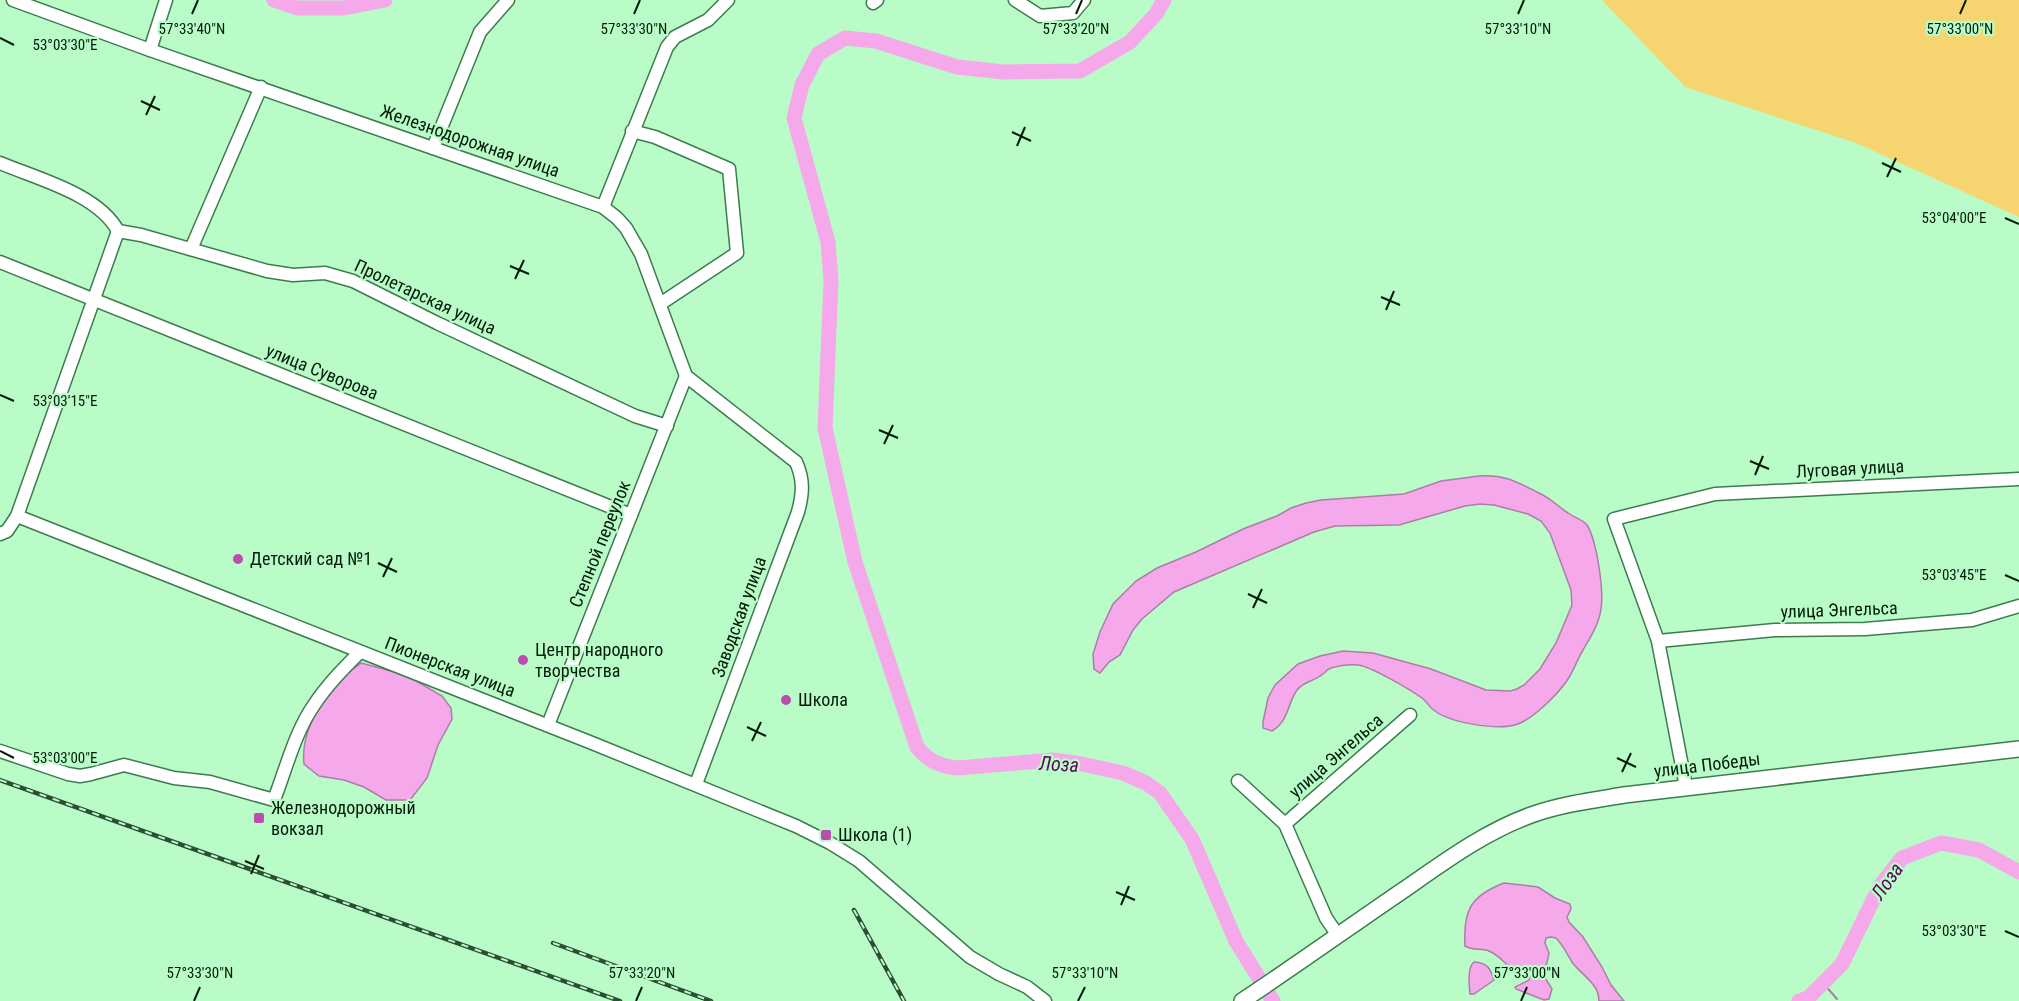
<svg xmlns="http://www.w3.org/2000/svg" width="2019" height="1001" viewBox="0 0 2019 1001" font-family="'Roboto Condensed',sans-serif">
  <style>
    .green { fill: #f6d570 }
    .water { fill: #f5a9eb; stroke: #ac7ea7; stroke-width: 1.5 }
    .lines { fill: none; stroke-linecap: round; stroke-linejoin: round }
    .stream { stroke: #ac7ea7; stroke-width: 2 }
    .river { stroke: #f5a9eb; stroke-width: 15 }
    .minor-casing { stroke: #3c7c4f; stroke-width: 15 }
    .major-casing { stroke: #3c7c4f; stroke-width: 18 }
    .minor { stroke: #fff; stroke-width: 12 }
    .major { stroke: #fff; stroke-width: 15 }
    .rail-casing { stroke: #2c4e35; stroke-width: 4.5 }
    .rail { stroke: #b9fcc8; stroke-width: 2; stroke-dasharray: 7; stroke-linecap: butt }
    .ticks { fill: none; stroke: #021b09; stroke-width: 2 }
    .poi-dot { fill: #b94eaf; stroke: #b9fcc8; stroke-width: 2 }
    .labels { text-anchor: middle; stroke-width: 4.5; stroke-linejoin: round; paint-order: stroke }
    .street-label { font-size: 18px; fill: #021b09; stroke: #b9fcc8 }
    .poi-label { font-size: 18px; fill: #021b09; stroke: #b9fcc8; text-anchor: start }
    .water-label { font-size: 20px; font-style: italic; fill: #5e0759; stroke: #b9fcc8 }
    .ticks-label { font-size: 15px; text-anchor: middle; fill: #021b09; stroke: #b9fcc8; stroke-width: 4.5; stroke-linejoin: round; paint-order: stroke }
  </style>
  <rect width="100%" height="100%" fill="#b9fcc8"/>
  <!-- green -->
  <path class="green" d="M1602,0H2019V217L1856,143L1685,87Z"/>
  <!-- water -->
  <g class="water">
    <path d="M1479,476C1504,474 1517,482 1539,493C1552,499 1557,506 1568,513C1575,518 1582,519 1587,525C1597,541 1604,591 1601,609C1599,624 1590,638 1583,650C1577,660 1574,670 1568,679C1559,693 1534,718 1518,724C1499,731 1451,723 1435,711C1430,708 1427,702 1422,698C1409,689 1372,667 1358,665C1350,664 1338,666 1331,668C1327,669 1324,674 1320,676C1312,682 1304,681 1297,690C1287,704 1289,721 1272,731L1263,728V722L1268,698L1275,685L1298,664L1320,656L1343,651L1373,653L1431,669L1486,690L1510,691L1517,689L1524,685L1540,669L1556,643L1572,605L1571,590L1550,533L1541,521L1528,514L1494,505L1480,504L1465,506L1399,525L1335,526L1314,532L1174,592L1142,619L1133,630L1120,655L1109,662L1100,673L1094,669L1093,654L1100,632L1113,604L1136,581L1157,568L1196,552L1243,529L1277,516L1291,508L1306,503L1321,500L1404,494L1441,481Z"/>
    <path d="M361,663L406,675L442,696L451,708L452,719L438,745L427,778L410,800H386L364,787L344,780L319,776L304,764C300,726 330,683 361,663Z"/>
    <path d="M1504,883L1538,887L1555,898L1570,904L1571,909L1567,917L1569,922L1583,937L1602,967L1611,985L1624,1001H1599C1599,983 1581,975 1572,962C1567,954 1563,945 1556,938L1551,937L1546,938L1545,943L1549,953L1544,976L1552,989L1549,999L1544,1000L1516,989L1515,987L1529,980L1530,976C1524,973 1518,973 1512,969C1504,963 1499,955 1489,951C1481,948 1473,951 1465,946C1463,911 1470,896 1504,883Z"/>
    <path d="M1474,962C1488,963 1490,968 1494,980L1474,994H1470C1469,985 1467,967 1474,962Z"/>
  </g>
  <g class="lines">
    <!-- stream -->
    <path class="stream" d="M1823,983L1837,999"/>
    <!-- river -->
    <g class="river">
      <path d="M274,0L297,8H344L385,0"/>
      <path d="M1164,0L1156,14L1130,42L1080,71L1003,72L957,67L876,41L845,38L818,54L802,85L794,118L828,242L831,280L825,428L855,562L917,747C928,761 940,766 957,768L1053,760L1082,764L1123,773L1146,783L1160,793L1192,839L1236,941L1273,1001"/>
      <path d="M1799,1001L1808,998L1842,964L1880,886L1902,858L1941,843L1979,850L2019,872"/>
    </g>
    <!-- minor casing -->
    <g class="minor-casing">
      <g id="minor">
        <path d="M13,0L150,50L603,207L617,218L626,228L641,254L686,376L796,462C804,480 803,493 798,512L696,784"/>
        <path d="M1015,0L1040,16L1073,13L1084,0"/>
        <path d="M873,3L877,0"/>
        <path d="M150,50L166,0"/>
        <path d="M632,131L655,137L729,169L737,253L660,304"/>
        <path d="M433,148L480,32L508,0"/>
        <path d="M0,163C38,179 98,194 118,231L141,235L267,271L293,275L325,273L353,281L437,323L635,416L667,426"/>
        <path d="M603,207L667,47L675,37L708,20L728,0"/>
        <path d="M191,249L261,87"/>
        <path d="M0,262L631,515"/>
        <path d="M17,516L592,743L796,826L830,843L859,861L970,957L999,974L1027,987L1045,1001"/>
        <path d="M0,534L7,531L17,516L118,231"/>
        <path d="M1658,641L1775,630L1865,629L1972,620L2019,606"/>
        <path d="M548,725L686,376"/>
        <path d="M0,751L68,774L80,776L91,774L124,765L174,778L210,782L274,800C286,769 295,732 314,705C327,685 344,668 360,652"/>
        <path d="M1238,781L1285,824L1326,918L1337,934"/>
        <path d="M1686,787L1658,641L1614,519L1715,494L2019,479"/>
        <path d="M1285,824L1410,715"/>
      </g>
    </g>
    <!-- major casing -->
    <g class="major-casing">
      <path id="major" d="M1242,1001C1298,964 1352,925 1408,887C1448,859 1488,830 1534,814C1563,804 1594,800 1624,795L2019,749"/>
    </g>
    <!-- minor -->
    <use href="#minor" class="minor"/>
    <!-- major -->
    <use href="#major" class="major"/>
    <!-- rail casing -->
    <g class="rail-casing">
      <g id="rail">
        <path d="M0,780L620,1001"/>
        <path d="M854,910L904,1001"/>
        <path d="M553,943L711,1001"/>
      </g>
    </g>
    <!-- rail -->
    <use href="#rail" class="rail"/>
  </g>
  <!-- ticks -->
  <path class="ticks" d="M192,14L198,0M634,14L640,0M1076,14L1082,0M1518,14L1524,0M1960,14L1966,0M0,38L14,45M141,101L160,110M146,115L155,96M1012,132L1031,141M1017,146L1025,127M1882,163L1901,172M1887,177L1896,158M2005,218L2019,224M510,266L529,274M515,279L524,260M1381,297L1400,305M1386,310L1394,291M0,395L14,401M879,430L898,438M884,444L893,425M1750,461L1769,469M1755,475L1763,456M378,563L397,572M2005,575L2019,581M383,577L392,558M1248,594L1267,603M1253,608L1262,589M747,727L766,736M752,741L761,722M0,751L14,758M1617,758L1636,767M1622,772L1631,753M245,861L264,869M251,874L259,855M1116,892L1135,900M1121,905L1129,886M2005,931L2019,937M194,1001L200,987M636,1001L642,987M1078,1001L1085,987M1521,1001L1527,987"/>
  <!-- markers -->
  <g class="poi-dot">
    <circle cx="238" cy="559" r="6"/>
    <circle cx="523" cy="660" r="6"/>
    <circle cx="786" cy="700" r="6"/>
    <rect x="253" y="812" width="12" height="12" rx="3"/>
    <rect x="820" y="829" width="12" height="12" rx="3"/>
  </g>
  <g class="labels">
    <!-- street labels -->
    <g class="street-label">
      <text transform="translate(470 141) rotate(19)" y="6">Железнодорожная улица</text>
      <text transform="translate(425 297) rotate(25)" y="6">Пролетарская улица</text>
      <text transform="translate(322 372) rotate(22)" y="6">улица Суворова</text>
      <text transform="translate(1850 469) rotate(-3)" y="6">Луговая улица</text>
      <text transform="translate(600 544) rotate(-68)" y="6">Степной переулок</text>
      <text transform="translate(1839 610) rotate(-2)" y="6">улица Энгельса</text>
      <text transform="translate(739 617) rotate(-70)" y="6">Заводская улица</text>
      <text transform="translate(450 667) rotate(21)" y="6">Пионерская улица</text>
      <text transform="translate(1336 756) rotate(-41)" y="6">улица Энгельса</text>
      <text transform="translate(1707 765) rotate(-7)" y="6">улица Победы</text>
    </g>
    <!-- poi labels -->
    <g class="poi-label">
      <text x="250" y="565">Детский сад №1</text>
      <text x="535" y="656">Центр народного<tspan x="535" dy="21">творчества</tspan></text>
      <text x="798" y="706">Школа</text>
      <text x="271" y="814">Железнодорожный<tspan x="271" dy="21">вокзал</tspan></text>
      <text x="838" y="841">Школа (1)</text>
    </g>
    <!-- water labels -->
    <g class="water-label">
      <text transform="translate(1059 764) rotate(3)" y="7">Лоза</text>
      <text transform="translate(1887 881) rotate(-55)" y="7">Лоза</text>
    </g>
  </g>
  <g class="ticks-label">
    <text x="1076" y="34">57°33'20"N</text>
    <text x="1518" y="34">57°33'10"N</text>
    <text x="192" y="34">57°33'40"N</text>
    <text x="634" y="34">57°33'30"N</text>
    <text x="1960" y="34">57°33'00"N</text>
    <text x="65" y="50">53°03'30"E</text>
    <text x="1954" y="223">53°04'00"E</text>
    <text x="65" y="406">53°03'15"E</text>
    <text x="1954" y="580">53°03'45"E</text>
    <text x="65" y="763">53°03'00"E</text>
    <text x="1954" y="936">53°03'30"E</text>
    <text x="200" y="978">57°33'30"N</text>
    <text x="642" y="978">57°33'20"N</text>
    <text x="1085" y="978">57°33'10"N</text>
    <text x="1527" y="978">57°33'00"N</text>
  </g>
</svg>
